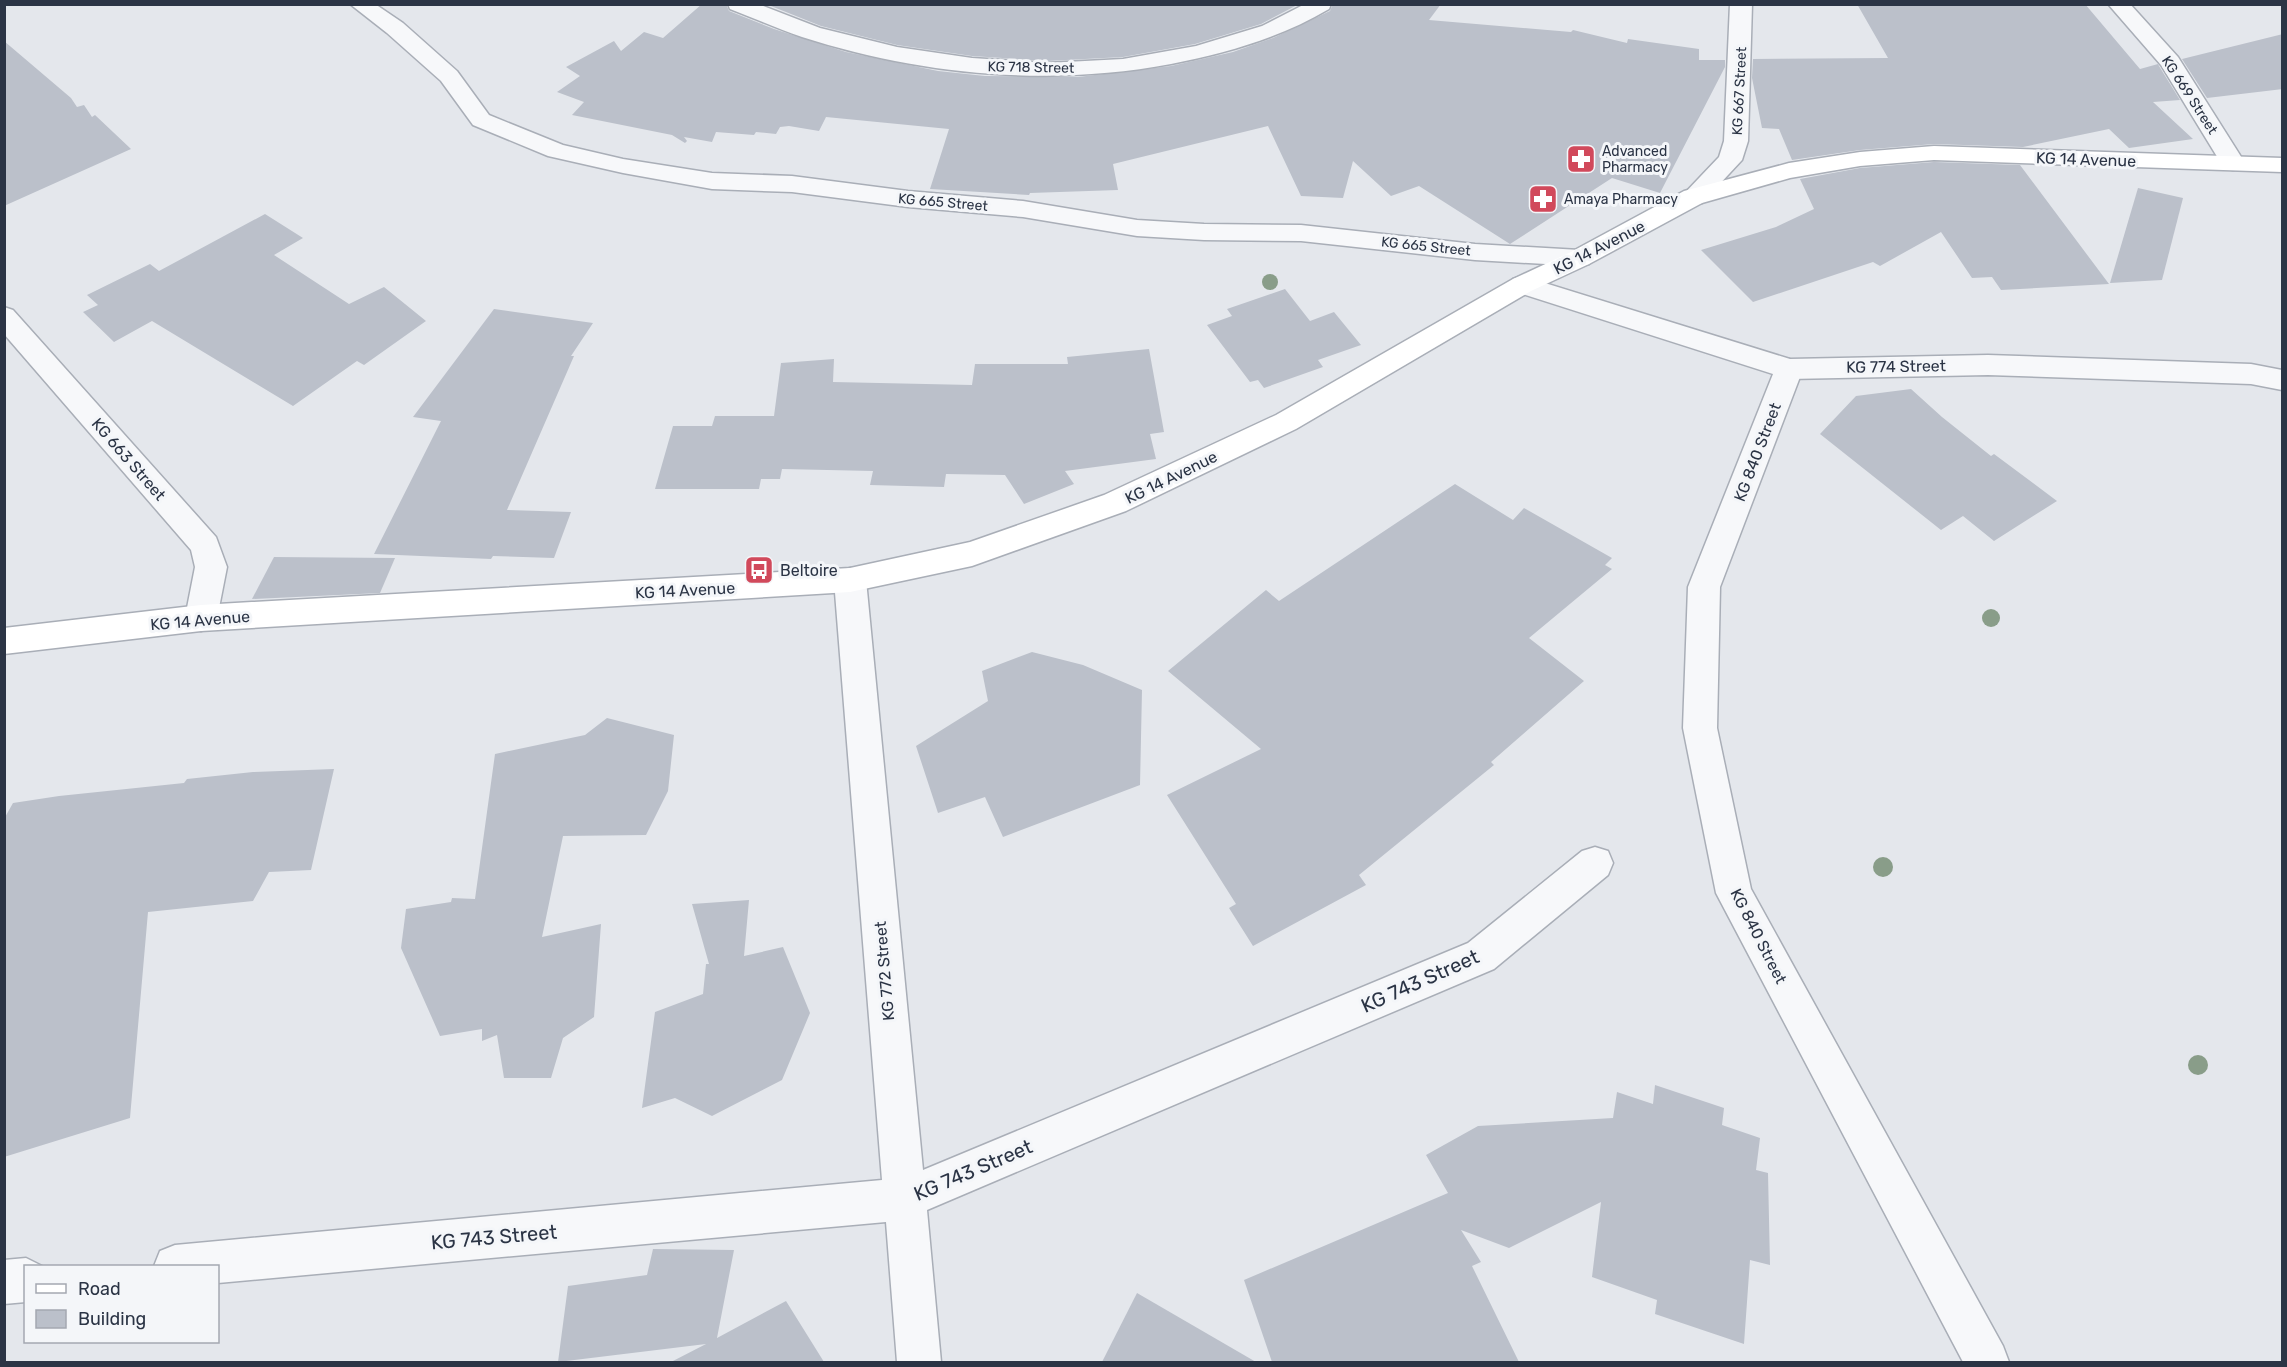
<svg xmlns="http://www.w3.org/2000/svg" width="2287" height="1367" viewBox="0 0 2287 1367" font-family="Rubik,sans-serif">
  <style>
    .building { fill: #bbc0ca }
    .lines { fill: none; stroke-linecap: round; stroke-linejoin: round }
    .minor-casing { stroke: #a9aeb7; stroke-width: 3 }
    .tertiary-casing { stroke: #a9aeb7; stroke-width: 3 }
    .secondary-casing { stroke: #a9aeb7; stroke-width: 3 }
    .minor { fill: #f7f8fa; fill-rule: evenodd }
    .tertiary { fill: #f7f8fa; fill-rule: evenodd }
    .secondary { fill: #fff; fill-rule: evenodd }
    .tree { fill: #899d89 }
    .labels { text-anchor: middle; stroke-width: 6; stroke-linejoin: round; paint-order: stroke }
    .far-street-label { font-size: 14px; fill: #2b3445; stroke: #f4f6f9 }
    .far-poi-label { font-size: 14px; fill: #2b3445; stroke: #f4f6f9; text-anchor: start }
    .street-label { font-size: 16px; fill: #2b3445; stroke: #f4f6f9 }
    .poi-label { font-size: 16px; fill: #2b3445; stroke: #f4f6f9; text-anchor: start }
    .near-street-label { font-size: 20px; fill: #2b3445; stroke: #f4f6f9 }
  </style>
  <rect width="100%" height="100%" fill="#e4e7ec"/>
  <!-- building -->
  <g class="building">
    <path d="M702,4H726L729,11L774,29L846,52L938,71L985,76L1078,77L1171,66L1233,52L1273,38L1330,11L1333,4H1441L1429,20L1571,32L1573,30L1627,43L1628,39L1699,49V60H1725V67L1660,193L1612,178L1510,244L1419,186L1391,196L1353,161L1343,198L1301,196L1268,126L1113,164L1118,190L1030,193L1029,195L930,189L949,129L826,117L819,131L789,126L780,127L776,134L756,132L754,135L716,132L712,142L684,137L687,141L685,143L672,135L572,115L584,102L557,92L580,76L566,67L614,41L621,51L644,32L663,38Z"/>
    <path d="M766,4H1299L1261,24L1195,44L1123,57L1047,61L972,56L897,45L821,26Z"/>
    <path d="M1857,4H2085L2140,69L2158,64L2159,66L2180,100L2153,102L2193,139L2129,148L2109,129L2023,147L1934,144L1860,150L1792,160L1779,129L1762,128L1752,78L1753,59L1888,58Z"/>
    <path d="M2283,34V89L2207,98L2182,59Z"/>
    <path d="M4,41L71,98L77,107L84,105L92,117L95,115L131,149L4,206Z"/>
    <path d="M1934,162L2020,165L2109,284L2001,290L1992,277L1972,278L1941,232L1880,266L1873,262L1753,302L1701,250L1776,227L1814,209L1800,179L1860,168Z"/>
    <path d="M2138,188L2183,198L2162,280L2110,283Z"/>
    <path d="M265,214L303,238L274,255L349,304L384,287L426,321L364,365L357,361L293,406L152,321L114,342L83,312L98,305L87,295L150,264L159,271Z"/>
    <path d="M1285,289L1310,321L1334,312L1361,345L1318,360L1323,367L1264,388L1258,380L1250,382L1207,325L1232,316L1227,309Z"/>
    <path d="M494,309L593,323L571,356H574L507,510L571,512L554,558L493,556L491,559L374,554L441,421L413,417Z"/>
    <path d="M1149,349L1164,432L1150,434L1156,459L1065,471L1074,484L1024,504L1005,475L946,474L944,487L870,485L873,471L782,469L780,479H761L759,489H655L673,426H712L715,416H774L781,363L834,359L833,382L972,385L975,364H1068L1067,357Z"/>
    <path d="M1911,389L1942,417L1991,456L1994,454L2057,501L1994,541L1963,516L1941,530L1820,434L1856,396Z"/>
    <path d="M1455,484L1513,520L1524,508L1612,558L1605,565L1612,569L1529,638L1584,681L1491,762L1494,765L1359,875L1366,885L1253,946L1229,908L1236,904L1167,795L1261,749L1168,671L1266,590L1279,601Z"/>
    <path d="M274,557L395,558L380,593L252,599Z"/>
    <path d="M1032,652L1083,665L1142,690L1140,785L1003,837L985,797L938,813L916,746L988,701L982,671Z"/>
    <path d="M607,718L674,735L668,791L646,835L563,836L542,937L601,924L594,1017L563,1038L551,1078H504L497,1035L482,1041V1029L440,1036L401,948L406,909L451,902L452,898L475,899L495,754L585,735Z"/>
    <path d="M334,769L311,870L269,872L253,901L148,912L130,1118L4,1157V819L13,803L59,796L184,783L187,779L253,772Z"/>
    <path d="M749,900L744,956L783,947L810,1013L782,1080L712,1116L675,1098L642,1108L655,1012L703,994L706,964H709L692,904Z"/>
    <path d="M1655,1085L1724,1108L1722,1125L1760,1138L1756,1170L1768,1173L1770,1265L1750,1260L1744,1344L1655,1314L1657,1300L1592,1277L1601,1202L1509,1248L1461,1230L1481,1262L1472,1266L1519,1362H1272L1244,1280L1448,1193L1426,1155L1478,1126L1613,1118L1617,1092L1653,1104Z"/>
    <path d="M653,1249L734,1250L717,1338L786,1301L824,1362H671L706,1344L558,1362L568,1286L647,1275Z"/>
    <path d="M1137,1293L1256,1362H1102Z"/>
  </g>
  <g class="lines">
    <!-- minor casing -->
    <g class="minor-casing">
      <g id="minor">
        <path d="M350,4H375L403,23L457,71L489,115L563,145L623,159L712,173L792,176L908,191L1023,201L1137,220L1204,224L1301,225L1475,244L1580,250L1589,252L1593,258L1589,264L1580,266L1475,260L1301,241L1204,240L1137,236L1023,217L908,207L792,192L712,189L623,173L548,156L473,125L441,81L387,33Z"/>
        <path d="M728,4H758L820,28L897,47L972,58L1047,63L1123,59L1196,46L1262,26L1305,4H1331L1329,9C1280,38 1227,53 1171,64C1049,87 920,75 802,37C778,29 754,18 730,9Z"/>
        <path d="M1730,4H1752L1748,141L1742,160L1702,203L1693,205L1684,203L1681,197L1719,157L1724,141Z"/>
        <path d="M2108,4H2130L2178,57L2245,163L2242,168L2233,170L2224,168L2161,65Z"/>
        <path d="M4,307L13,310L216,537L227,567L217,618L212,627L201,631L190,627L185,618L195,567L191,550L4,334Z"/>
        <path d="M1789,359L1799,362L1803,369L1720,587L1717,728L1751,889L2003,1346L2009,1362H1963L1716,893L1683,728L1688,587L1775,369L1779,362Z"/>
        <path d="M850,568L861,571L866,580L923,1170L1468,943L1582,851L1595,847L1608,851L1613,863L1608,875L1494,969L927,1210L941,1362H897L886,1222L218,1283V1266H154L160,1251L175,1245L882,1180L834,580L839,571Z"/>
        <path d="M26,1258L42,1266H26V1302L4,1304V1260Z"/>
      </g>
    </g>
    <!-- tertiary casing -->
    <g class="tertiary-casing">
      <path id="tertiary" d="M1522,276L1790,359L1988,355L2251,364L2282,370V390L2251,384L1988,375L1789,379L1513,291L1509,285L1513,279Z"/>
    </g>
    <!-- secondary casing -->
    <g class="secondary-casing">
      <path id="secondary" d="M1934,146L2282,158V172L1934,160L1860,166L1790,178L1702,203L1589,264L1531,291L1296,429L1126,511L972,566L850,592L201,631L4,654V628L201,605L850,568L970,542L1104,495L1276,415L1513,279L1571,252L1684,191L1789,163L1860,152Z"/>
    </g>
    <!-- minor -->
    <use href="#minor" class="minor"/>
    <!-- tertiary -->
    <use href="#tertiary" class="tertiary"/>
    <!-- secondary -->
    <use href="#secondary" class="secondary"/>
  </g>
  <!-- trees -->
  <g class="tree">
    <circle cx="1270" cy="282" r="8"/>
    <circle cx="1991" cy="618" r="9"/>
    <circle cx="1883" cy="867" r="10"/>
    <circle cx="2198" cy="1065" r="10"/>
  </g>
  <!-- icons -->
  <defs>
    <g id="pharmacy-square" transform="scale(1.5)"><rect x="-9" y="-9" width="18" height="18" rx="4" fill="#d1495b" stroke="#f4f6f9"/><path d="M-2-6h4v4h4v4h-4v4h-4v-4h-4v-4h4Z" fill="#fff"/></g>
    <g id="bus-square" transform="scale(1.5)"><rect x="-9" y="-9" width="18" height="18" rx="4" fill="#d1495b" stroke="#f4f6f9"/><path d="M-5-6H5V4H4V6H2V4H-2V6H-4V4H-5ZM-3.5-4V0h7V-4ZM-3.5 1.2v1.5H-2V1.2ZM2 1.2v1.5H3.5V1.2Z" fill="#fff"/></g>
  </defs>
  <g fill-rule="evenodd">
    <use href="#pharmacy-square" x="1581" y="159"/>
    <use href="#pharmacy-square" x="1543" y="199"/>
    <use href="#bus-square" x="759" y="570"/>
  </g>
  <g class="labels">
    <!-- far-street labels -->
    <g class="far-street-label">
      <text transform="translate(1031 67) rotate(1)" y="5">KG 718 Street</text>
      <text transform="translate(1739 91) rotate(-87)" y="5">KG 667 Street</text>
      <text transform="translate(2190 95) rotate(57)" y="5">KG 669 Street</text>
      <text transform="translate(943 202) rotate(5)" y="5">KG 665 Street</text>
      <text transform="translate(1426 246) rotate(6)" y="5">KG 665 Street</text>
    </g>
    <!-- far-poi labels -->
    <g class="far-poi-label">
      <text x="1602" y="156">Advanced<tspan x="1602" dy="16">Pharmacy</tspan></text>
      <text x="1564" y="204">Amaya Pharmacy</text>
    </g>
    <!-- street labels -->
    <g class="street-label">
      <text transform="translate(2086 159) rotate(2)" y="6">KG 14 Avenue</text>
      <text transform="translate(1599 247) rotate(-27)" y="6">KG 14 Avenue</text>
      <text transform="translate(1896 366) rotate(-1)" y="6">KG 774 Street</text>
      <text transform="translate(1757 452) rotate(-69)" y="6">KG 840 Street</text>
      <text transform="translate(129 459) rotate(49)" y="6">KG 663 Street</text>
      <text transform="translate(1171 477) rotate(-26)" y="6">KG 14 Avenue</text>
      <text transform="translate(685 590) rotate(-3)" y="6">KG 14 Avenue</text>
      <text transform="translate(200 620) rotate(-5)" y="6">KG 14 Avenue</text>
      <text transform="translate(1759 936) rotate(63)" y="6">KG 840 Street</text>
      <text transform="translate(884 971) rotate(-95)" y="6">KG 772 Street</text>
    </g>
    <!-- poi labels -->
    <g class="poi-label">
      <text x="780" y="576">Beltoire</text>
    </g>
    <!-- near-street labels -->
    <g class="near-street-label">
      <text transform="translate(1420 981) rotate(-24)" y="7">KG 743 Street</text>
      <text transform="translate(973 1170) rotate(-23)" y="7">KG 743 Street</text>
      <text transform="translate(494 1237) rotate(-5)" y="7">KG 743 Street</text>
    </g>
  </g>
  <!-- border -->
  <rect width="2287" height="1367" fill="none" stroke="#2b3445" stroke-width="12"/>
  <!-- legend -->
  <rect x="24" y="1265" width="195" height="78" fill="#f4f6f9" stroke="#a4a8b1" stroke-width="1.5"/>
  <rect x="36" y="1284" width="30" height="9" fill="#ffffff" stroke="#a4a8b1" stroke-width="1.5"/>
  <text x="78" y="1295" font-size="18" fill="#2b3445">Road</text>
  <rect x="36" y="1310" width="30" height="18" fill="#bbc0ca" stroke="#a4a8b1" stroke-width="1.5"/>
  <text x="78" y="1325" font-size="18" fill="#2b3445">Building</text>
</svg>
